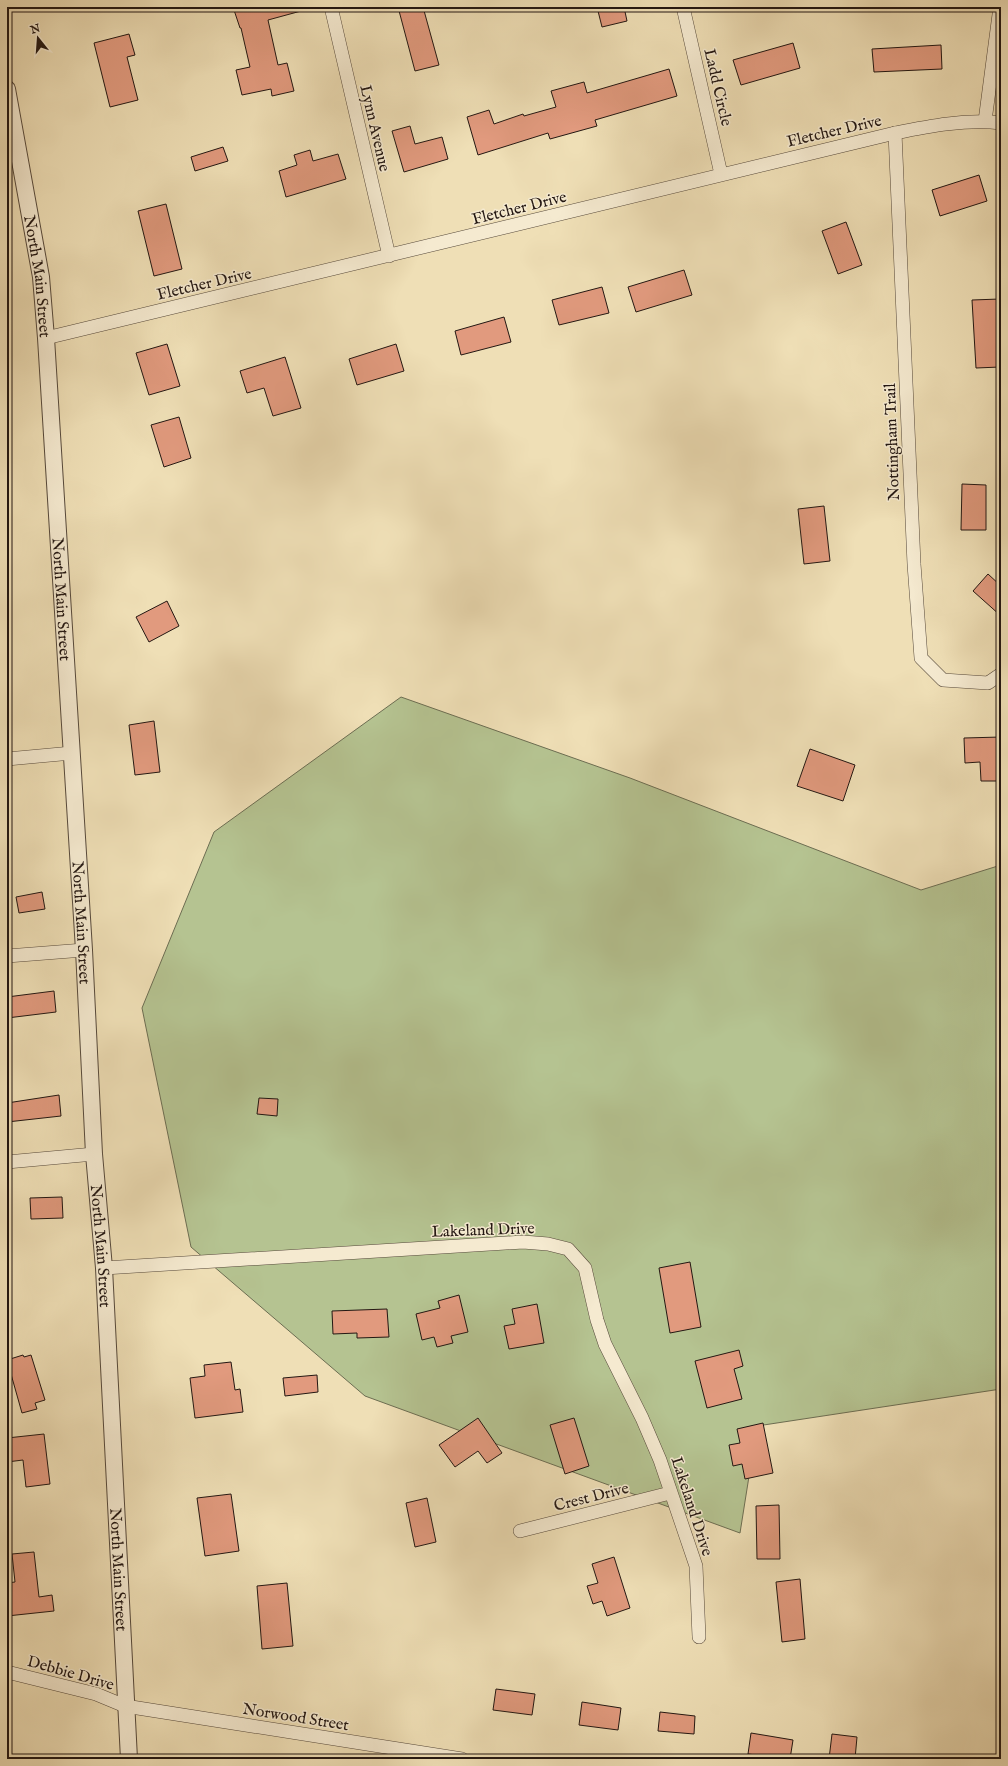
<svg xmlns="http://www.w3.org/2000/svg" width="1008" height="1766" viewBox="0 0 1008 1766" font-family="'IM FELL English',serif">
  <style>
    .green { fill: #b5c391; stroke: #6c6d52 }
    .building { fill: #e19a7e; stroke: #231712 }
    .lines { fill: none; stroke-linecap: round; stroke-linejoin: round }
    .minor-casing { stroke: #56493b; stroke-width: 14 }
    .tertiary-casing { stroke: #56493b; stroke-width: 18 }
    .minor { stroke: #f5ead0; stroke-width: 13 }
    .tertiary { stroke: #f5ead0; stroke-width: 16 }
    .labels { text-anchor: middle; stroke-width: 3; stroke-linejoin: round; paint-order: stroke }
    .street-label { font-size: 16px; fill: #231712; stroke: #f5ead0 }
  </style>
  <rect width="100%" height="100%" fill="#efdfb6"/>
  <filter id="stains"><feTurbulence type="fractalNoise" baseFrequency=".005" numOctaves="4"/><feColorMatrix values="0 0 0 0 .2 0 0 0 0 .09 0 0 0 0 .02 0 0 0 .5 -.17"/></filter>
  <radialGradient id="worn" r=".72"><stop offset=".6" stop-color="#630" stop-opacity="0"/><stop offset="1" stop-color="#630" stop-opacity=".3"/></radialGradient>
  <!-- green -->
  <path class="green" d="M401,697L630,778L921,890L1001,865V1389L757,1426L740,1533L365,1396L191,1247L142,1008L214,832Z"/>
  <!-- building -->
  <g class="building">
    <path d="M233,7H301V11L268,20L278,65L287,63L294,91L272,96L271,89L242,95L236,70L250,67L241,28H240Z"/>
    <path d="M398,7H423L439,65L415,71Z"/>
    <path d="M597,7H624L627,21L602,27Z"/>
    <path d="M129,34L135,55L127,57L138,100L110,107L94,43Z"/>
    <path d="M793,43L800,68L741,85L733,60Z"/>
    <path d="M941,45L942,69L874,72L872,49Z"/>
    <path d="M669,69L677,96L595,120L597,126L550,139L548,133L478,155L467,117L489,110L494,124L523,114L524,116L556,107L551,91L584,82L587,93Z"/>
    <path d="M410,126L415,144L442,137L448,159L404,172L392,131Z"/>
    <path d="M223,147L228,161L195,171L191,157Z"/>
    <path d="M310,150L313,161L338,154L346,179L286,197L279,171L297,165L294,155Z"/>
    <path d="M979,175L987,201L940,216L932,190Z"/>
    <path d="M166,204L182,269L154,276L138,211Z"/>
    <path d="M846,222L862,265L838,274L822,231Z"/>
    <path d="M684,270L692,295L636,312L628,287Z"/>
    <path d="M602,287L609,313L559,325L552,300Z"/>
    <path d="M1000,299V367L976,368L972,300Z"/>
    <path d="M504,317L511,342L461,355L455,331Z"/>
    <path d="M167,344L180,386L149,395L136,353Z"/>
    <path d="M396,344L404,371L357,385L349,359Z"/>
    <path d="M285,357L301,408L273,416L264,388L247,393L240,371Z"/>
    <path d="M179,417L191,458L164,467L151,425Z"/>
    <path d="M962,484L986,485V530H961Z"/>
    <path d="M824,506L830,561L804,564L798,509Z"/>
    <path d="M988,574L1001,586V616L973,591Z"/>
    <path d="M167,601L179,626L149,642L136,617Z"/>
    <path d="M154,721L160,772L135,775L129,725Z"/>
    <path d="M1001,737V781H981L980,762L965,763L964,738Z"/>
    <path d="M810,749L855,765L843,801L797,786Z"/>
    <path d="M42,892L45,909L19,913L16,897Z"/>
    <path d="M54,991L56,1012L7,1018V997Z"/>
    <path d="M59,1095L61,1116L7,1122V1103Z"/>
    <path d="M259,1098L278,1099L277,1116L257,1114Z"/>
    <path d="M62,1197L63,1218L31,1219L30,1198Z"/>
    <path d="M690,1262L701,1327L670,1333L659,1268Z"/>
    <path d="M459,1295L468,1332L451,1336L453,1343L437,1347L434,1337L422,1340L416,1314L440,1308L438,1301Z"/>
    <path d="M537,1304L544,1343L509,1349L504,1326L515,1324L512,1309Z"/>
    <path d="M387,1309L389,1337L357,1338V1333L333,1334L332,1311Z"/>
    <path d="M739,1350L743,1366L734,1369L742,1399L707,1408L695,1361Z"/>
    <path d="M23,1355L24,1357L31,1355L45,1400L35,1403L37,1409L22,1413L7,1360Z"/>
    <path d="M231,1362L235,1390L240,1389L243,1412L195,1418L190,1378L205,1376L204,1365Z"/>
    <path d="M317,1375L318,1392L285,1396L283,1378Z"/>
    <path d="M478,1418L502,1453L487,1463L478,1451L455,1467L439,1445Z"/>
    <path d="M574,1418L589,1466L565,1474L550,1425Z"/>
    <path d="M763,1423L773,1473L745,1479L742,1464L733,1466L729,1445L740,1443L737,1429Z"/>
    <path d="M44,1434L50,1484L26,1487L23,1460L7,1462V1438Z"/>
    <path d="M231,1494L239,1551L205,1556L197,1498Z"/>
    <path d="M427,1498L436,1542L415,1547L406,1503Z"/>
    <path d="M779,1505L780,1559H757L756,1506Z"/>
    <path d="M34,1552L39,1597L52,1595L54,1611L7,1616V1583L15,1582L12,1554Z"/>
    <path d="M614,1557L630,1608L607,1616L602,1601L593,1604L587,1586L598,1583L592,1564Z"/>
    <path d="M800,1579L805,1639L782,1642L776,1582Z"/>
    <path d="M287,1583L293,1646L262,1649L257,1586Z"/>
    <path d="M496,1689L535,1694L532,1715L493,1710Z"/>
    <path d="M582,1702L621,1708L618,1730L579,1725Z"/>
    <path d="M660,1712L695,1716L694,1734L658,1731Z"/>
    <path d="M751,1733L793,1740L790,1759L748,1754Z"/>
    <path d="M832,1734L857,1737L855,1759H829Z"/>
  </g>
  <g class="lines">
    <!-- minor casing -->
    <g class="minor-casing">
      <g id="minor">
        <path d="M331,7L389,256"/>
        <path d="M683,7L721,174"/>
        <path d="M985,121L1000,7"/>
        <path d="M895,133L914,564L921,658L943,680L988,683L1001,674"/>
        <path d="M46,338L895,133C930,126 965,119 1001,123"/>
        <path d="M7,759L72,753"/>
        <path d="M7,956L84,950"/>
        <path d="M7,1162L94,1154"/>
        <path d="M104,1268L523,1242L548,1244L568,1249L585,1268L597,1320L605,1344L642,1418L660,1460L696,1566L699,1637"/>
        <path d="M520,1531L670,1493"/>
        <path d="M7,1672L96,1694L125,1706L462,1759"/>
      </g>
    </g>
    <!-- tertiary casing -->
    <g class="tertiary-casing">
      <g id="tertiary">
        <path id="s1" d="M7,89L41,277L46,338L84,950L94,1154L104,1268L129,1759"/>
      </g>
    </g>
    <!-- minor -->
    <use href="#minor" class="minor"/>
    <!-- tertiary -->
    <use href="#tertiary" class="tertiary"/>
  </g>
  <g class="labels">
    <!-- street labels -->
    <g class="street-label">
      <text transform="translate(719 87) rotate(77)" y="6">Ladd Circle</text>
      <text transform="translate(376 128) rotate(77)" y="6">Lynn Avenue</text>
      <text transform="translate(834 130) rotate(-13)" y="6">Fletcher Drive</text>
      <text transform="translate(519 207) rotate(-14)" y="6">Fletcher Drive</text>
      <text dy="6" stroke="none"><textPath href="#s1" startOffset="190">North Main Street</textPath></text>
      <text transform="translate(204 283) rotate(-13)" y="6">Fletcher Drive</text>
      <text transform="translate(891 442) rotate(-92)" y="6">Nottingham Trail</text>
      <text dy="6" stroke="none"><textPath href="#s1" startOffset="514">North Main Street</textPath></text>
      <text dy="6" stroke="none"><textPath href="#s1" startOffset="838">North Main Street</textPath></text>
      <text transform="translate(483 1229) rotate(-2)" y="6">Lakeland Drive</text>
      <text dy="6" stroke="none"><textPath href="#s1" startOffset="1162">North Main Street</textPath></text>
      <text transform="translate(591 1496) rotate(-14)" y="6">Crest Drive</text>
      <text transform="translate(693 1506) rotate(72)" y="6">Lakeland Drive</text>
      <text dy="6" stroke="none"><textPath href="#s1" startOffset="1486">North Main Street</textPath></text>
      <text transform="translate(71 1672) rotate(16)" y="6">Debbie Drive</text>
      <text transform="translate(296 1716) rotate(9)" y="6">Norwood Street</text>
    </g>
  </g>
  <!-- margin -->
  <rect width="1008" height="1766" fill="none" stroke="#efdfb6" stroke-width="24"/>
  <rect x="8" y="8" width="992" height="1750" fill="none" stroke="#231712" stroke-width="2"/>
  <rect x="12" y="12" width="984" height="1742" fill="none" stroke="#231712"/>
  <!-- north arrow -->
  <g transform="translate(38 38) rotate(343)" stroke="#f5ead0" stroke-width="3" paint-order="stroke">
  <path d="M0-3L7 15L0 10L-7 15Z" fill="#231712"/>
  <text y="-6" font-size="11" font-weight="bold" text-anchor="middle" fill="#231712">N</text>
  </g>
  <rect width="100%" height="100%" filter="url(#stains)"/>
  <rect width="100%" height="100%" fill="url(#worn)"/>
</svg>
